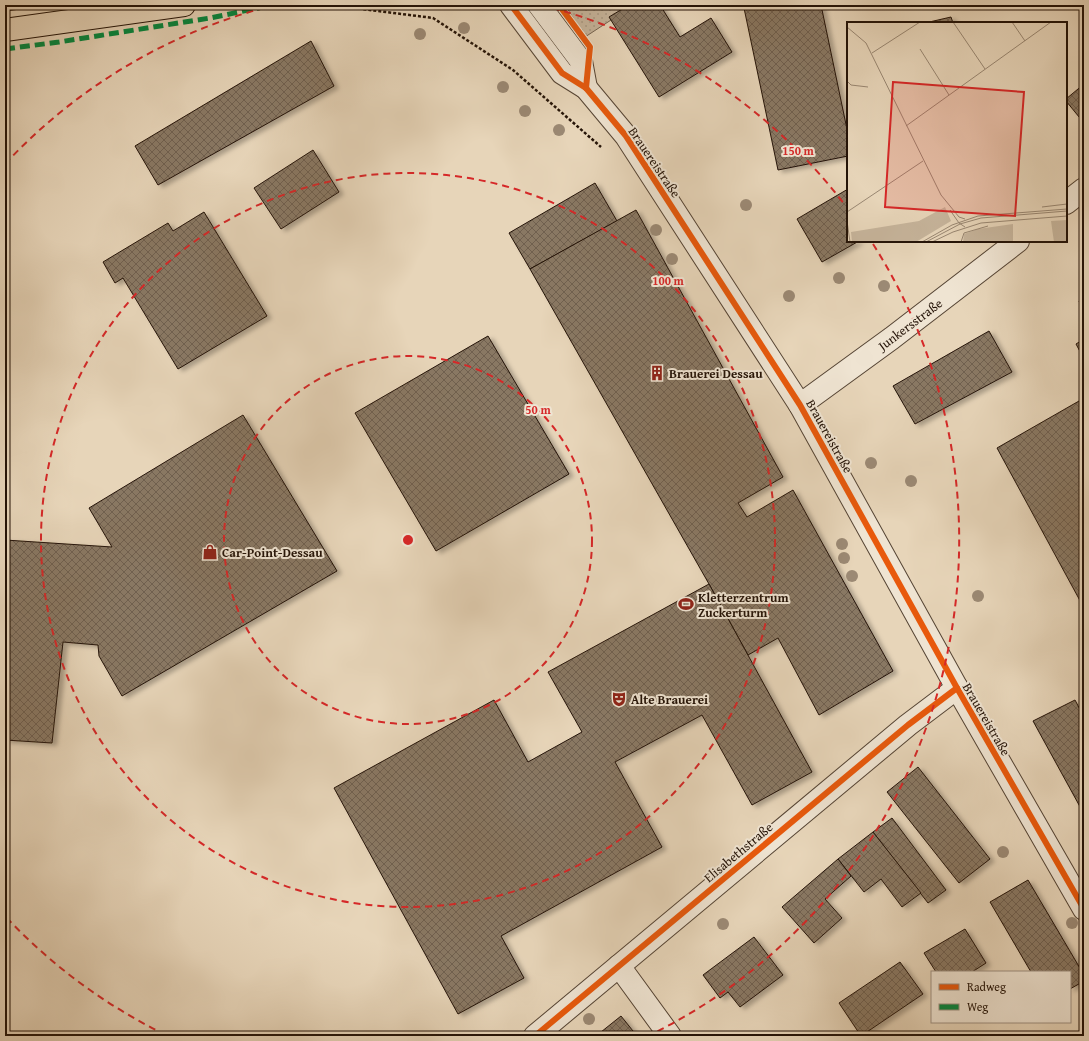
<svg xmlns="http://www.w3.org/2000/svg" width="1089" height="1041" viewBox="0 0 1089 1041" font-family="'Gentium Book Plus',serif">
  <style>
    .grass { fill: url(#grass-dots); stroke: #756451 }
    .building { fill: url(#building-cross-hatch); stroke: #241307; filter: url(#shadow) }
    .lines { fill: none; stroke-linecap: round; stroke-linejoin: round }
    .minor-casing { stroke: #554434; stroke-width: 24 }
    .major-casing { stroke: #241307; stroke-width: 24 }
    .path { stroke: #241307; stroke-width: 2.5; stroke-dasharray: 3 2; stroke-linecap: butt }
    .minor { stroke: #efe4d2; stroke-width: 22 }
    .major { stroke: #e7d5b9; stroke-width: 22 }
    .tram { stroke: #241307; stroke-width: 1 }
    .quiet { stroke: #00873e; stroke-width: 5; stroke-dasharray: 10 5; stroke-linecap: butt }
    .cycleway-casing { stroke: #efe4d2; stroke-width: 8 }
    .cycleway { stroke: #e8590c; stroke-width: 6 }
    .tree { fill: #9b8974 }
    .ring { fill: none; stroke: #d62828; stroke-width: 2; stroke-dasharray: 7 5 }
    .labels { text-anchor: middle; stroke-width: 4; stroke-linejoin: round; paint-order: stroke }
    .street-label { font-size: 13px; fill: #241307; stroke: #efe4d2 }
    .poi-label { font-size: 13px; font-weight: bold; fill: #241307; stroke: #efe4d2; text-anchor: start }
    .inset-road { fill: none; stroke: #998772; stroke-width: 1 }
    .view { fill: #d62828; fill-opacity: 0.15; stroke: #d62828; stroke-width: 2 }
    .inset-edge { fill: none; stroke: #241307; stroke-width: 2 }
    .centre { fill: #d62828; stroke: #efe4d2; stroke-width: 2 }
    .ring-label { font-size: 12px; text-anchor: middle; font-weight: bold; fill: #d62828; stroke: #efe4d2; stroke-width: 4; stroke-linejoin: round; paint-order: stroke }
  </style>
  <defs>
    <pattern id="grass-dots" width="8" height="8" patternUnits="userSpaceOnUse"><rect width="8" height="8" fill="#c6b49b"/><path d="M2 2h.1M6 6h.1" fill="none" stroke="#aa9a84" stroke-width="1.8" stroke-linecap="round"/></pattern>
    <pattern id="building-cross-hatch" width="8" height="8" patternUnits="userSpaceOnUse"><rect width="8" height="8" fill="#897864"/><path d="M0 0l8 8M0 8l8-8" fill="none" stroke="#706150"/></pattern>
    <filter id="shadow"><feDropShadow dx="4.5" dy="2.5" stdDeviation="2" flood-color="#0004"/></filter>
  </defs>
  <rect width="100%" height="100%" fill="#e7d5b9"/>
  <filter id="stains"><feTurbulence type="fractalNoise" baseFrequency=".005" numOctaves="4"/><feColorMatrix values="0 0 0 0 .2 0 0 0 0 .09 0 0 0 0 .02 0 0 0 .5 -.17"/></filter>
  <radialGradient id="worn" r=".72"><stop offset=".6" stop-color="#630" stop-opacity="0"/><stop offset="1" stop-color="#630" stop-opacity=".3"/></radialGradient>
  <!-- grass -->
  <path class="grass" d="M565,5H634L585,37Z"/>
  <!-- building -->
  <g class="building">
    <path d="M629,5H660L680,37L711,18L732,52L659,97L609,17Z"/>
    <path d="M761,5H821L848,134V156L778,170L744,8Z"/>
    <path d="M951,17L953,23H925Z"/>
    <path d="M311,41L334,86L158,185L135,146Z"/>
    <path d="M1084,84V123L1066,101V99Z"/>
    <path d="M313,150L339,192L281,229L254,188Z"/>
    <path d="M595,183L617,221L530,269L509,233Z"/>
    <path d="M848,189V241H859L822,262L797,219Z"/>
    <path d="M636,210L783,477L738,503L747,517L793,490L893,671L819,715L778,638L748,655L709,584L530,269Z"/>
    <path d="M204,212L267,316L178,369L123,278L115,283L103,262L168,223L173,231Z"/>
    <path d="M1084,299V312L1079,301Z"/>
    <path d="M989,331L1012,372L915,424L893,386Z"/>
    <path d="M488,336L569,474L436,551L355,413Z"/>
    <path d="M1084,339V359L1076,344Z"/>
    <path d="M1079,401L1084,409V608L997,448Z"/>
    <path d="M243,415L337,571L122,696L99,656L98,645L63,642L52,743L5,740V540L112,547L89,508Z"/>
    <path d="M709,584L812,772L752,805L702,715L615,762L662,847L501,936L524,978L458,1014L334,788L494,700L528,762L582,732L548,672Z"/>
    <path d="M1075,700L1084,717V814L1033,721Z"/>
    <path d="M918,767L990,859L959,883L887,792Z"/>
    <path d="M892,818L946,890L928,903L873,832Z"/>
    <path d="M873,832L921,893L902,907L881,879L864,892L838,859Z"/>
    <path d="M838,859L851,876L825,899L842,918L814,943L782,907Z"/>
    <path d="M1028,880L1084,975V981L1070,989V972H1031L990,902Z"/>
    <path d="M965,929L986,963L972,972H936L924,953Z"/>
    <path d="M754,937L783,975L740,1007L728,992L720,998L703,975Z"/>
    <path d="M900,962L923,994L861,1036L839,1003Z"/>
    <path d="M621,1016L637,1036H596Z"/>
  </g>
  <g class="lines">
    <!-- minor casing -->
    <g class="minor-casing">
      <g id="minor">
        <path d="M511,5L562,73L586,88L626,136L800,405L957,688L1084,909"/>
        <path d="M539,5L581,61L586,88"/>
        <path d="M1066,203L1084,189"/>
        <path d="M800,405L892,338L1018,241"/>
        <path d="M619,966L670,1036"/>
        <path d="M535,1036L908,725L957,688"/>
      </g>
    </g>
    <!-- major casing -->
    <g class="major-casing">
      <path id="major" d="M5,30L184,5"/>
    </g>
    <!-- path -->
    <path class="path" d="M349,5L362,9L433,18L513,70L601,147"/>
    <!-- minor -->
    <use href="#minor" class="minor"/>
    <!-- major -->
    <use href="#major" class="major"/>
    <!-- tram -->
    <path class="tram" d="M5,11L51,5"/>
    <!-- quiet -->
    <path class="quiet" d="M5,49L59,42L210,18L273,5"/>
    <!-- cycleway casing -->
    <g class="cycleway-casing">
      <g id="cycleway">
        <path d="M511,5L562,73L586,88L626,136L800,405L957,688L1084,909"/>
        <path d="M559,5L590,47L586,88"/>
        <path d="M535,1036L908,725L957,688"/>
      </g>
    </g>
    <!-- cycleway -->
    <use href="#cycleway" class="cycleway"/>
  </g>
  <!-- trees -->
  <g class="tree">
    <circle cx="464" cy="28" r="6"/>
    <circle cx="420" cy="34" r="6"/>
    <circle cx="503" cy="87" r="6"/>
    <circle cx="525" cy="111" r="6"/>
    <circle cx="559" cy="130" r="6"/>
    <circle cx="746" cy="205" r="6"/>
    <circle cx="656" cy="230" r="6"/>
    <circle cx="672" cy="259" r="6"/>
    <circle cx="839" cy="278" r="6"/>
    <circle cx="884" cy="286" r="6"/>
    <circle cx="789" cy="296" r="6"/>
    <circle cx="871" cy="463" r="6"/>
    <circle cx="911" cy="481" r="6"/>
    <circle cx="842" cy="544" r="6"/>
    <circle cx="844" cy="558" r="6"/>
    <circle cx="852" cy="576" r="6"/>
    <circle cx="978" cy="596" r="6"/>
    <circle cx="1003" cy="852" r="6"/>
    <circle cx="1072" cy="923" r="6"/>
    <circle cx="723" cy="924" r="6"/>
    <circle cx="589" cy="1019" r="6"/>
  </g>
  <!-- distance rings -->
  <g class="ring">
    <circle cx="408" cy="540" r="184"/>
    <circle cx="408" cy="540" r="367"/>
    <path d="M166 1035A551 551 0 0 1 5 916M5 164A551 551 0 0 1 275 5M541 5A551 551 0 0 1 845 205M873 244A551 551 0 0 1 650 1035"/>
  </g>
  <!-- icons -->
  <defs>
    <g id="building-bare" transform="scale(1.2)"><path d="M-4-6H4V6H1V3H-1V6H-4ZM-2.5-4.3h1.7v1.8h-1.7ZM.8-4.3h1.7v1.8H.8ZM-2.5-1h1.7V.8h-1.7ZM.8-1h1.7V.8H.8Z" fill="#8f2418" stroke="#efe4d2" stroke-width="2.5" paint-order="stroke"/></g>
    <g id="shop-bare" transform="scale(1.2)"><path d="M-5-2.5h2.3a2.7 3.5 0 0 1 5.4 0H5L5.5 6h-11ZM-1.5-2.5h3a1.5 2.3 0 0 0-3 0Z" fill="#8f2418" stroke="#efe4d2" stroke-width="2.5" paint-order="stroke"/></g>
    <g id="stadium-bare" transform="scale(1.2)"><path d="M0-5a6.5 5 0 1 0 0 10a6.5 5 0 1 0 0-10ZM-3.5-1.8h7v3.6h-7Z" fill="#8f2418" stroke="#efe4d2" stroke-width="2.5" paint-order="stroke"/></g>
    <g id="theatre-bare" transform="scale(1.2)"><path d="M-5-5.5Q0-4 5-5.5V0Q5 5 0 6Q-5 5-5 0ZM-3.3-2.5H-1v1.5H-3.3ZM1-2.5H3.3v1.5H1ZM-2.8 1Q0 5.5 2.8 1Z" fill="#8f2418" stroke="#efe4d2" stroke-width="2.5" paint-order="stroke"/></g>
  </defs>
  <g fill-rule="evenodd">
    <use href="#building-bare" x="657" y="373"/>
    <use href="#shop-bare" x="210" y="552"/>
    <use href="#stadium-bare" x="686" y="604"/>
    <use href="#theatre-bare" x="619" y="699"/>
  </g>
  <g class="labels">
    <!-- street labels -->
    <g class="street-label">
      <text transform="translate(655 162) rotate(56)" y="5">Brauereistraße</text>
      <text transform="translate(910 324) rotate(-37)" y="5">Junkersstraße</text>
      <text transform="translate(830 436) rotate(61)" y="5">Brauereistraße</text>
      <text transform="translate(987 719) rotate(60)" y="5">Brauereistraße</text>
      <text transform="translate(738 852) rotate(-40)" y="5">Elisabethstraße</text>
    </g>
    <!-- poi labels -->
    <g class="poi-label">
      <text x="669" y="378">Brauerei Dessau</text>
      <text x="222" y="557">Car-Point-Dessau</text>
      <text x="698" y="602">Kletterzentrum<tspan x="698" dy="15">Zuckerturm</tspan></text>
      <text x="631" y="704">Alte Brauerei</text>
    </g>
  </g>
  <!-- overview -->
  <g transform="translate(847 22)">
    <rect width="220" height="220" fill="#e7d5b9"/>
    <path d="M98,185L104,199L69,220H5L4,210L72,199ZM220,198V220H207L204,199ZM166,202V220H116L117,212L131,207Z" fill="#c6b49b"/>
    <path class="inset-road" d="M106,0L138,47M165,0L178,19M0,5L19,21L94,173L112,195L118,197M73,27L102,73M25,31L73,0M0,59L4,63L21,65M59,104L204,0M195,185L220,182M103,188L112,201L118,205M0,190L76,139M0,199L3,220M75,220L105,203L131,194L220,187M79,220L113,202L134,196L220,189M85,220L106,210L134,201L220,194M114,220L117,211L141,204"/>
    <path class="view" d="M46,60L177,70L168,194L38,185Z"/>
    <rect width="220" height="220" class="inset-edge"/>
  </g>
  <circle cx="408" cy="540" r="6" class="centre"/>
  <g class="ring-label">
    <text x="798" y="155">150 m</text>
    <text x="668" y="285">100 m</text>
    <text x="538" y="414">50 m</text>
  </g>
  <!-- margin -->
  <rect width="1089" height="1041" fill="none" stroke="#e7d5b9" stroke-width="20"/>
  <rect x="6" y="6" width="1077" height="1029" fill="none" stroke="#241307" stroke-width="2"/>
  <rect x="10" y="10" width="1069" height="1021" fill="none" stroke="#241307"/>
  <!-- legend -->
  <rect x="931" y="971" width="140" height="52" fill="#efe4d2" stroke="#9e9081"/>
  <rect x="939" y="984" width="20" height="6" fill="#e8590c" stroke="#9e9081"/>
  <text x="967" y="991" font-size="12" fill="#241307">Radweg</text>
  <rect x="939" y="1004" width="20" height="6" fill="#00873e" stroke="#9e9081"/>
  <text x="967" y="1011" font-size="12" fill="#241307">Weg</text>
  <rect width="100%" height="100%" filter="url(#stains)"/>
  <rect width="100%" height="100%" fill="url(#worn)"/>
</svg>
